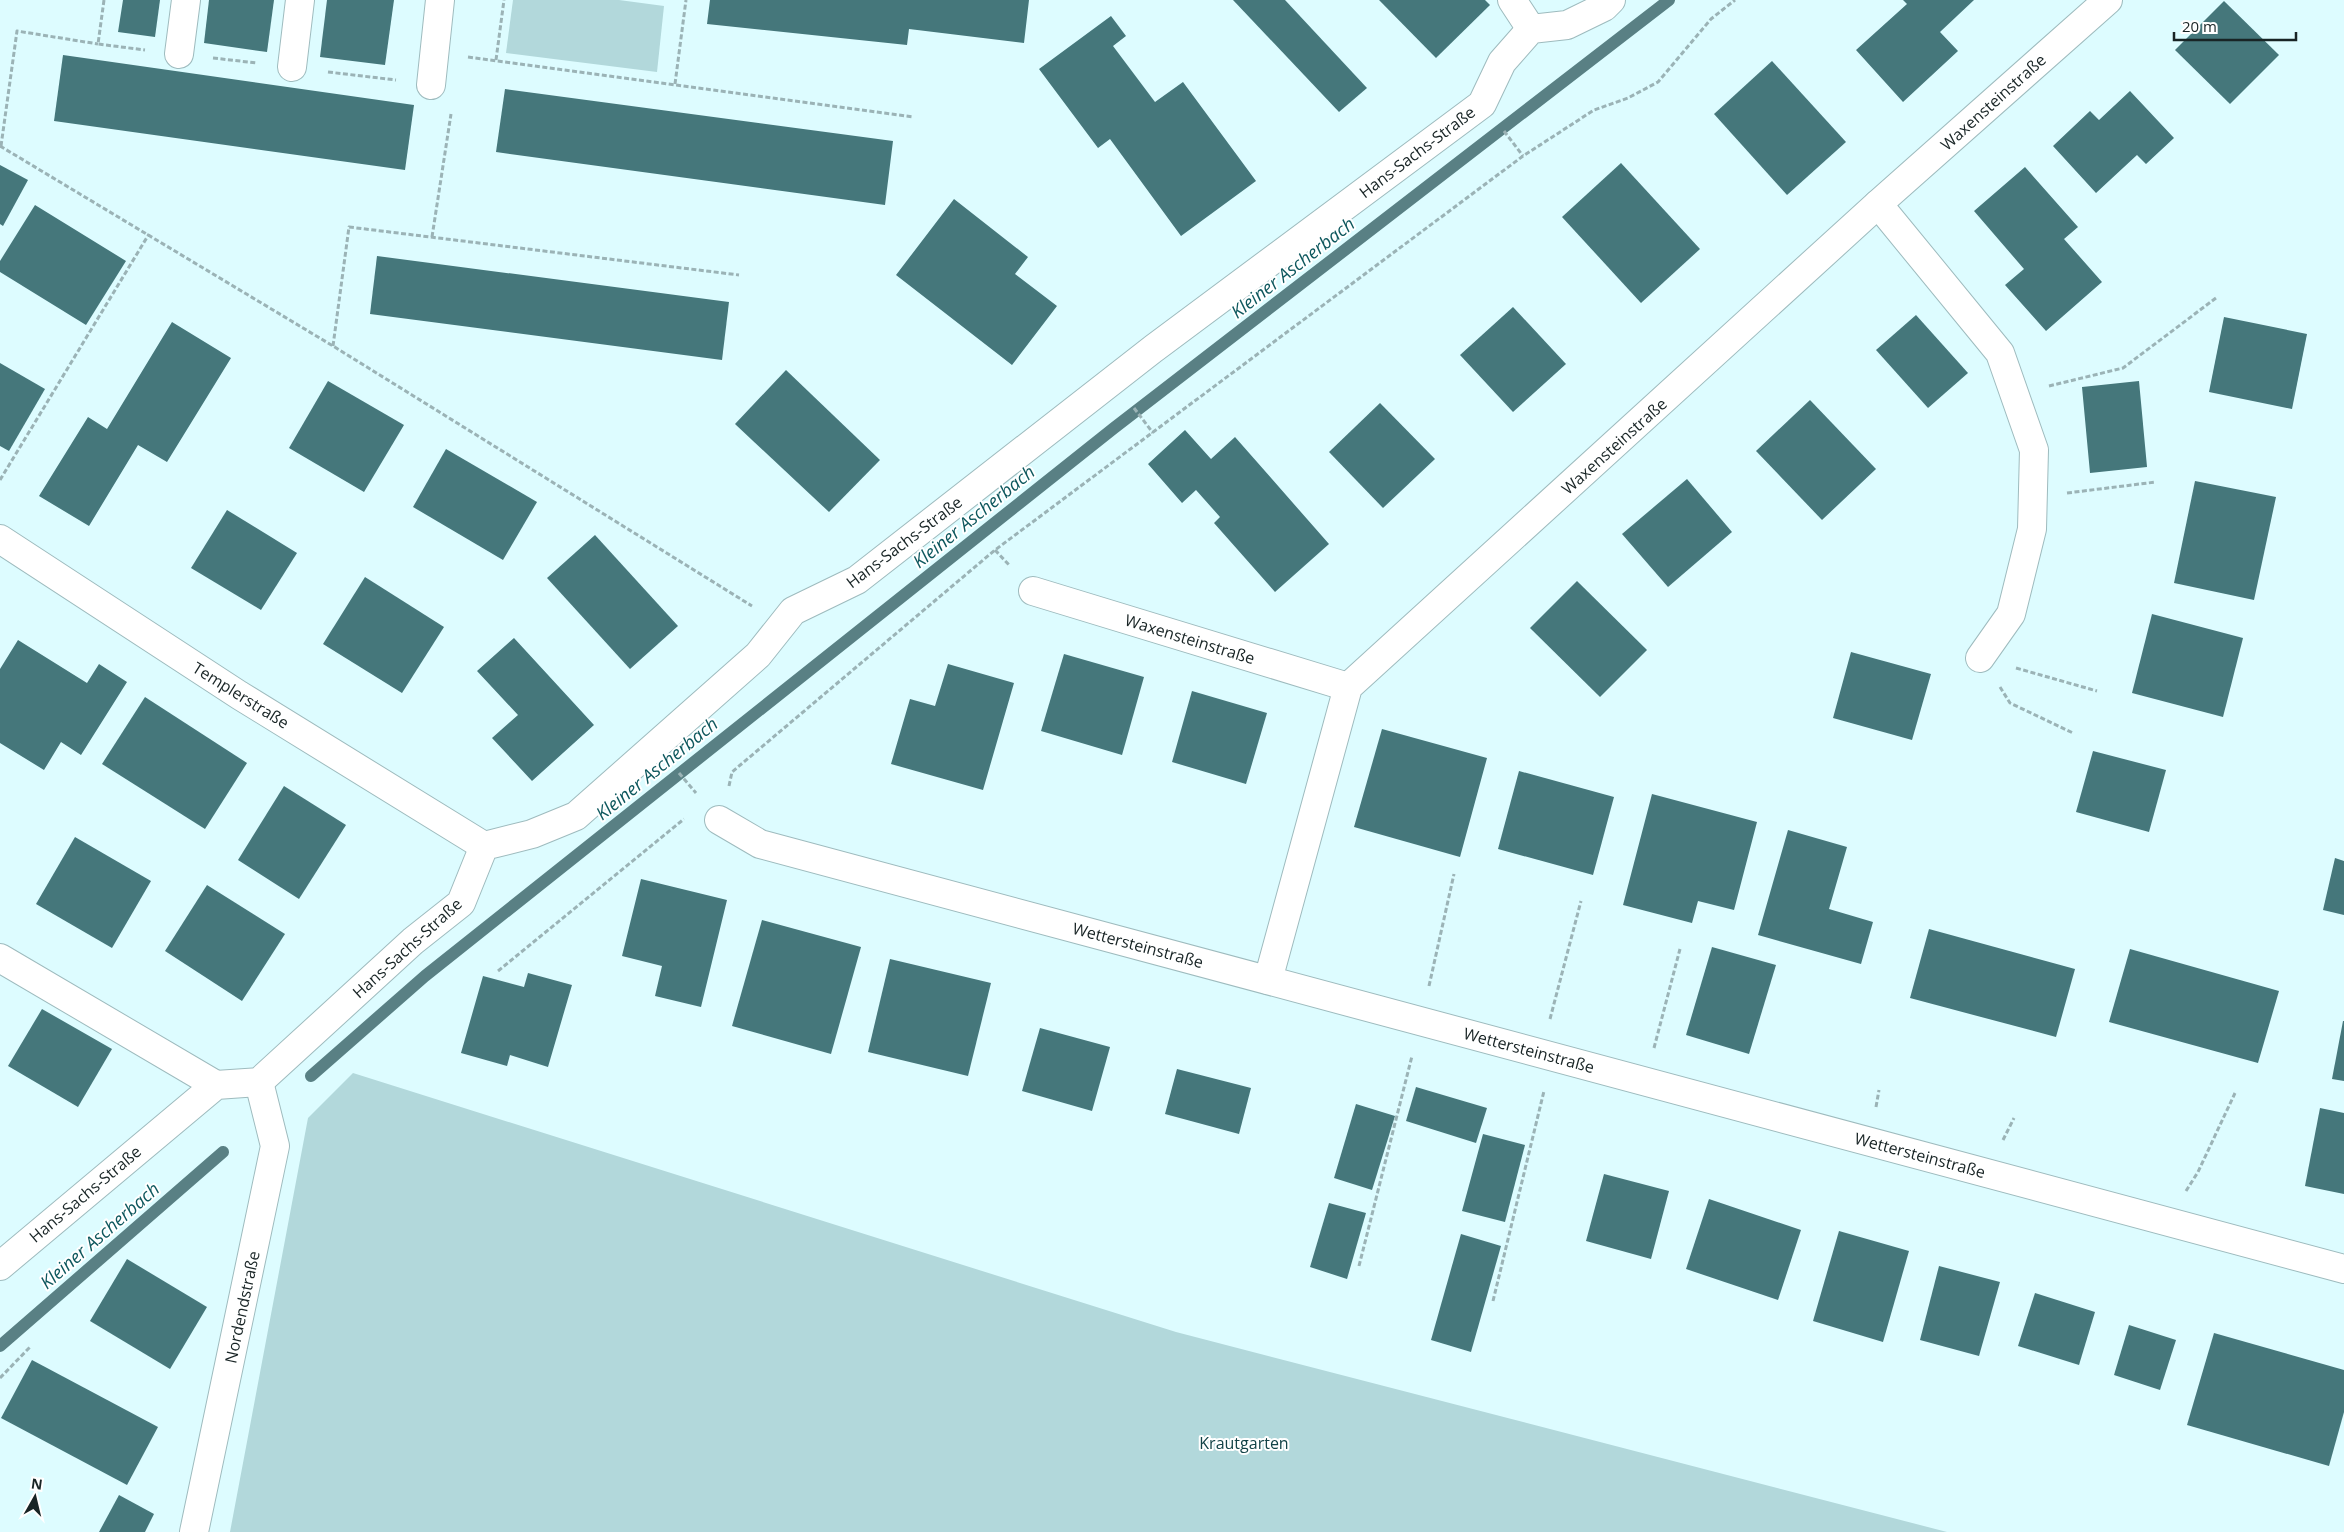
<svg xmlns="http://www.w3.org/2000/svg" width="2344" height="1532" viewBox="0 0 2344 1532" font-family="'Open Sans',sans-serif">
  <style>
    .green { fill: #b2d8db }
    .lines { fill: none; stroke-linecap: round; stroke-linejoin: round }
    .stream { stroke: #598084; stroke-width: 12 }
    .building { fill: #45777b }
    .minor-casing { stroke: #9ebbbe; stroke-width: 30 }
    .path { stroke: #9bb3b6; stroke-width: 3; stroke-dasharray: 5 2.5; stroke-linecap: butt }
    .minor { stroke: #fff; stroke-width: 28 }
    .labels { text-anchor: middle; stroke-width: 4; stroke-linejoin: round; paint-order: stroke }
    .street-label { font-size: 16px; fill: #182425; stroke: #fff }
    .park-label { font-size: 16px; fill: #124347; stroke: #fff }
    .water-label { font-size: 18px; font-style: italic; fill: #0e585e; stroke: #fff }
  </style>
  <rect width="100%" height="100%" fill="#ddfcff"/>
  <!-- green -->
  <g class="green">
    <path d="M513,0H619L664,6L657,72L506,53Z"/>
    <path d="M353,1073L1176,1332L1947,1532H230L308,1118Z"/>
  </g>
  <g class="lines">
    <!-- stream -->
    <g class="stream">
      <path d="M311,1076L425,976L1114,428L1669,0"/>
      <path d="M0,1346L223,1152"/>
    </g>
  </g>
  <!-- building -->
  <g class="building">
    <path d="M123,0H160L155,37L118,32Z"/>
    <path d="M209,0H274L267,52L204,43Z"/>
    <path d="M327,0H394L385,65L320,57Z"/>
    <path d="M710,0H1029L1024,43L909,29L907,45L707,24Z"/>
    <path d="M1233,0H1285L1367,88L1339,112Z"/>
    <path d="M1379,0H1485L1490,5L1436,58Z"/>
    <path d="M1903,0H1974L1940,32L1958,51L1903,102L1856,50L1907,4Z"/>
    <path d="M2224,1L2279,55L2230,104L2175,50Z"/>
    <path d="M1111,16L1126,36L1113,46L1155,102L1183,82L1256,181L1181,236L1110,139L1098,148L1039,69Z"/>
    <path d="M63,55L414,105L405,170L54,121Z"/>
    <path d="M1772,61L1846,142L1787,195L1714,114Z"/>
    <path d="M505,89L893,141L885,205L496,152Z"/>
    <path d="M2130,91L2174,138L2146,164L2137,155L2096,193L2053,146L2090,111L2099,120Z"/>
    <path d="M1621,163L1700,249L1641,303L1562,217Z"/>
    <path d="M0,165L28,180L3,226L0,224Z"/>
    <path d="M2025,167L2078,227L2064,239L2102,282L2046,331L2005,285L2024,269L1974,211Z"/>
    <path d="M954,199L1028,257L1015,274L1057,306L1012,365L896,275Z"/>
    <path d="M35,205L126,261L86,325L0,272V261Z"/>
    <path d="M377,256L729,302L722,360L370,314Z"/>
    <path d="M1513,307L1566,364L1513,412L1460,355Z"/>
    <path d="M1916,315L1968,373L1928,408L1876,350Z"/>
    <path d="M2224,317L2307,334L2292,409L2209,392Z"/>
    <path d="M172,322L231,358L167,462L138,445L89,526L39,496L88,417L107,429Z"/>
    <path d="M0,363L45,389L9,451L0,446Z"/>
    <path d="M786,370L880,460L829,512L735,424Z"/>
    <path d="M328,381L404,425L364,492L289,448Z"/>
    <path d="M2139,381L2147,467L2090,473L2082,387Z"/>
    <path d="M1810,400L1876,469L1822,520L1756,451Z"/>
    <path d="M1380,403L1435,459L1383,508L1329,452Z"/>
    <path d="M1185,430L1211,459L1235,437L1329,544L1275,592L1214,523L1220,517L1196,490L1182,503L1148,464Z"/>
    <path d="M446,449L537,502L503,560L413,507Z"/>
    <path d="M1687,479L1732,532L1668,587L1622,534Z"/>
    <path d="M2195,481L2276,497L2254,600L2174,583Z"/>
    <path d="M227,510L297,553L261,610L191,568Z"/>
    <path d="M595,535L678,626L630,669L547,578Z"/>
    <path d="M365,577L444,627L402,693L323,644Z"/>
    <path d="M1577,581L1647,650L1600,697L1530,628Z"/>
    <path d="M2152,614L2243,638L2223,717L2132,693Z"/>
    <path d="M514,638L594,725L532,781L492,738L518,715L477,671Z"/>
    <path d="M18,640L87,683L99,664L127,682L81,755L61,742L44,770L0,743V669Z"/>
    <path d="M1851,652L1931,674L1912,740L1833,718Z"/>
    <path d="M1064,654L1144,677L1122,755L1041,731Z"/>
    <path d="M948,664L1014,683L983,790L891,764L910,699L935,706Z"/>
    <path d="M1192,691L1267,713L1246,784L1172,762Z"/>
    <path d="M145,697L247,763L205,829L102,764Z"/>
    <path d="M1382,729L1487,758L1460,857L1354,827Z"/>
    <path d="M2093,751L2166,770L2149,832L2076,812Z"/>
    <path d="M1519,771L1614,797L1593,875L1498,849Z"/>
    <path d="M284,786L346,825L299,899L238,860Z"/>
    <path d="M1652,794L1757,822L1734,910L1698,901L1692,923L1623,905Z"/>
    <path d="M1788,830L1847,847L1829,909L1873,922L1861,964L1758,935Z"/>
    <path d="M75,837L151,881L112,948L36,904Z"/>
    <path d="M2335,858L2344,861V915L2323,910Z"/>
    <path d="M641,879L727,900L701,1007L655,996L662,966L622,956Z"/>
    <path d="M207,885L285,934L242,1001L165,951Z"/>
    <path d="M762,920L861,947L831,1054L732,1026Z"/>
    <path d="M1929,929L2075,969L2056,1037L1910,998Z"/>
    <path d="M1712,947L1776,965L1749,1054L1686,1035Z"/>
    <path d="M2130,949L2279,991L2258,1063L2109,1022Z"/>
    <path d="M890,959L991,983L968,1076L868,1052Z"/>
    <path d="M528,973L572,985L548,1067L510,1055L507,1066L461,1053L483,976L524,987Z"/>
    <path d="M42,1009L112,1049L78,1107L8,1066Z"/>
    <path d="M2343,1021H2344V1081L2332,1079Z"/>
    <path d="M1040,1028L1110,1047L1092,1111L1022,1091Z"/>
    <path d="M1177,1069L1251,1088L1239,1134L1165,1114Z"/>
    <path d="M1416,1087L1487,1108L1476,1143L1406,1121Z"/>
    <path d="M1356,1104L1395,1116L1372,1190L1334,1178Z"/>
    <path d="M2320,1108L2344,1113V1194L2305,1186Z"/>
    <path d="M1483,1134L1525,1145L1505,1222L1462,1211Z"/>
    <path d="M1604,1174L1669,1191L1651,1259L1586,1241Z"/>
    <path d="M1709,1199L1801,1230L1778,1300L1686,1269Z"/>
    <path d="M1329,1203L1366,1213L1347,1279L1310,1267Z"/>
    <path d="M1839,1231L1909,1251L1883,1342L1813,1321Z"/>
    <path d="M1461,1234L1501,1246L1471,1352L1431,1340Z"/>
    <path d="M127,1259L207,1307L170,1369L90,1321Z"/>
    <path d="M1939,1266L2000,1282L1979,1356L1920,1340Z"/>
    <path d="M2035,1293L2095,1312L2079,1365L2018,1346Z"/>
    <path d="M2129,1325L2176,1340L2160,1390L2114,1375Z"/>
    <path d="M2214,1333L2344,1370V1412L2329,1466L2187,1425Z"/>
    <path d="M32,1360L158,1427L127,1485L1,1418Z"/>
    <path d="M119,1495L154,1514L145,1532H99Z"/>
  </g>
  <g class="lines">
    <!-- minor casing -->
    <g class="minor-casing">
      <g id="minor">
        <path d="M1512,0L1531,29"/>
        <path d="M179,54L186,0"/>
        <path d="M292,67L300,0"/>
        <path d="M431,85L440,0"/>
        <path d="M1878,204L2000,353L2034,450L2032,529L2011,614L1980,658"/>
        <path d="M0,539L239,695L484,846"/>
        <path d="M1033,591L1348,687"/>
        <path d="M719,820L760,844L2344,1269"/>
        <path d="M0,958L216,1085"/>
        <path d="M1268,980L1348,687L1878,204L2108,0"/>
        <path d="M0,1266L216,1085L259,1082L413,941L461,903L484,846L532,834L576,816L758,655L793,611L857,580L1153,349L1482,104L1502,62L1531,29L1567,25L1604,7L1611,0"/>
        <path d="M194,1532L275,1146L259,1082"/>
      </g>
    </g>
    <!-- path -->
    <g class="path">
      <path d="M104,0L98,44L145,50"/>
      <path d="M468,57L914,117"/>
      <path d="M213,58L257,63"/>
      <path d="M496,60L504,0"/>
      <path d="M328,72L396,80"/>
      <path d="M675,84L686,0"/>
      <path d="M1504,131L1523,156"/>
      <path d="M0,146L333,346L752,606"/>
      <path d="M1,146L17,31L98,44"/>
      <path d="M432,237L451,114"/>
      <path d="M333,346L349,227L739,275"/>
      <path d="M2049,386L2123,368L2216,298"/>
      <path d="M1134,408L1153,433"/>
      <path d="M0,480L149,234"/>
      <path d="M2067,493L2156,482"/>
      <path d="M995,550L1010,566"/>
      <path d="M2016,668L2097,691"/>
      <path d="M2000,687L2010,703L2073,733"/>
      <path d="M679,773L696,793"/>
      <path d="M729,786L732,772L995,550L1523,156L1594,110L1628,98L1658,82L1711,19L1735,0"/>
      <path d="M498,971L684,819"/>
      <path d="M1429,986L1454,874"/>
      <path d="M1550,1019L1581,901"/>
      <path d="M1654,1048L1680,949"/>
      <path d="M1876,1107L1879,1090"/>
      <path d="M2003,1140L2014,1118"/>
      <path d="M2186,1191L2198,1172L2235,1093"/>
      <path d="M1359,1266L1412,1056"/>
      <path d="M1493,1301L1544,1091"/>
      <path d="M0,1378L30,1347"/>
    </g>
    <!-- minor -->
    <use href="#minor" class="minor"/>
  </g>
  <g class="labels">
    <!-- street labels -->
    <g class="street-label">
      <text transform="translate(1993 102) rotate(-42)" y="6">Waxensteinstraße</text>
      <text transform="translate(1417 152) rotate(-37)" y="6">Hans-Sachs-Straße</text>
      <text transform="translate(1614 446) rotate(-42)" y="6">Waxensteinstraße</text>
      <text transform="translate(904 542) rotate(-37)" y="6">Hans-Sachs-Straße</text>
      <text transform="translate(1190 639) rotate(17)" y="6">Waxensteinstraße</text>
      <text transform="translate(241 695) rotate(32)" y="6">Templerstraße</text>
      <text transform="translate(1138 945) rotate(15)" y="6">Wettersteinstraße</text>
      <text transform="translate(407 948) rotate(-42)" y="6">Hans-Sachs-Straße</text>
      <text transform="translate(1529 1050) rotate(15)" y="6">Wettersteinstraße</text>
      <text transform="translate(1920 1155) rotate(15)" y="6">Wettersteinstraße</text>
      <text transform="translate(85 1194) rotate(-40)" y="6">Hans-Sachs-Straße</text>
      <text transform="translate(242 1307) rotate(-78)" y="6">Nordendstraße</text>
    </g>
    <!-- park labels -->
    <g class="park-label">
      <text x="1244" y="1449">Krautgarten</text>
    </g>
    <!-- water labels -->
    <g class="water-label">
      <text transform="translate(1293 268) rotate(-38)" y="6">Kleiner Ascherbach</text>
      <text transform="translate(974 517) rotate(-39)" y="6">Kleiner Ascherbach</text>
      <text transform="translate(657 769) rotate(-39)" y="6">Kleiner Ascherbach</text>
      <text transform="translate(100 1236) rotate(-41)" y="6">Kleiner Ascherbach</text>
    </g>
  </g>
  <!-- north arrow -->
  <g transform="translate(35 1497) rotate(8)" stroke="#ffffff" stroke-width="4" paint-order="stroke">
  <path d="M0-4L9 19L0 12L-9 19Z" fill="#182425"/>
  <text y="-8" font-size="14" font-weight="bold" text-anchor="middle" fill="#182425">N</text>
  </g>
  <!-- scale -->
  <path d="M2174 32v8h122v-8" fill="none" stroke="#182425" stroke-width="2.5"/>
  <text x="2182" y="32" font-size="15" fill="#182425" stroke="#ffffff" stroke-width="4" paint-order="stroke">20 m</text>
</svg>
